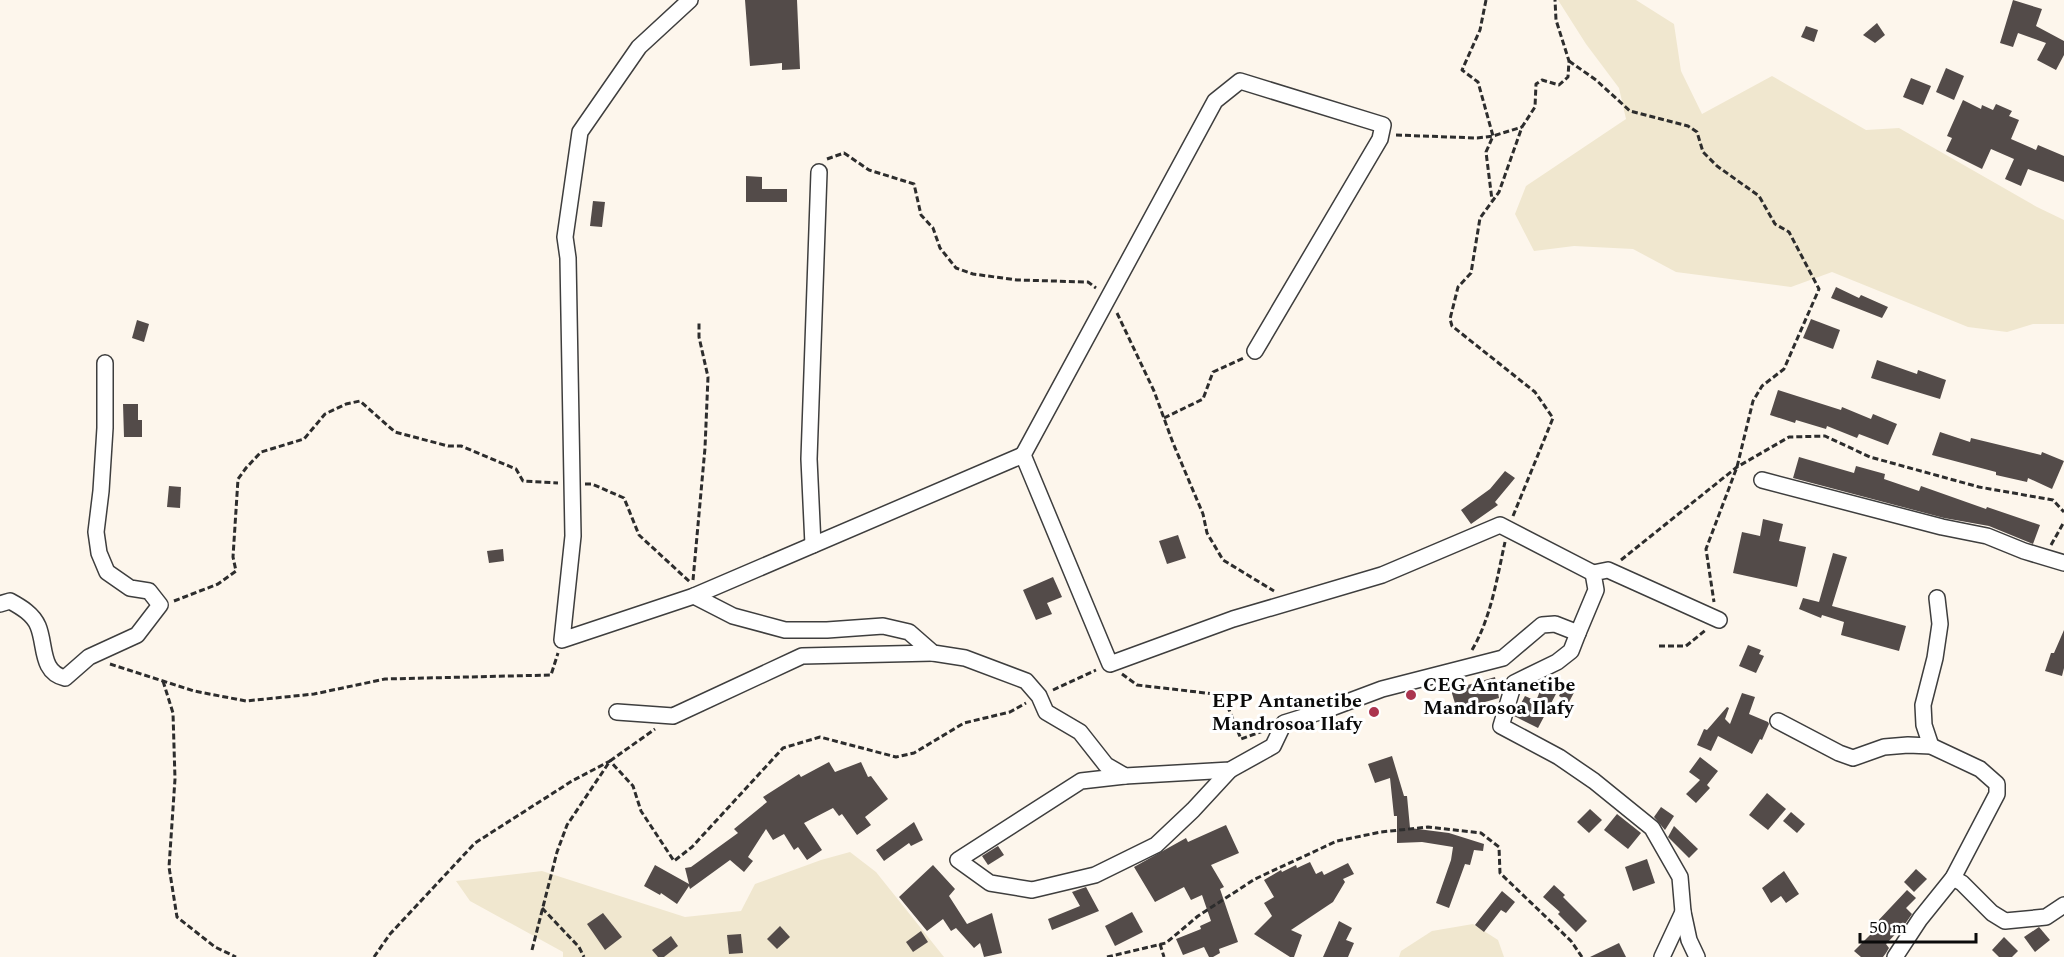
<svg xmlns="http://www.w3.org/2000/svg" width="2064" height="957" viewBox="0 0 2064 957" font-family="Spectral,serif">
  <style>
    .farmland { fill: #f0e7cf }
    .building { fill: #534b49 }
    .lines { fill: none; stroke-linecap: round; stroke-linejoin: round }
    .street-casing { stroke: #3e3e3e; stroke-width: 18 }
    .path { stroke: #2d2d2d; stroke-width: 3; stroke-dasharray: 6 3; stroke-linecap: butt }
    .street { stroke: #fff; stroke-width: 15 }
    .poi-dot { fill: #ab344e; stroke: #fff; stroke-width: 2 }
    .labels { text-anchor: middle; stroke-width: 6; stroke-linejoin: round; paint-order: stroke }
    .poi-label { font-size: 20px; font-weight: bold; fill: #0b0b0b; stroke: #fff; text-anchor: start }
  </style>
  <rect width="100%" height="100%" fill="#fdf6ec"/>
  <!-- farmland -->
  <g class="farmland">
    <path d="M1558,0H1636L1674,24L1681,71L1702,114L1772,76L1866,130L1899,128L2037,207L2064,220V324H2033L2007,332L1968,327L1832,272L1791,287L1676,272L1633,249L1574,246L1534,251L1515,214L1526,186L1626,119L1619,88L1586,44Z"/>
    <path d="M850,852L876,872L944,957H563V952L470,901L456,881L542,871L685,917L741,911L755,884L821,860Z"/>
    <path d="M1473,924L1498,940L1504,957H1399L1401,951L1432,931Z"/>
  </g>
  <!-- building -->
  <g class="building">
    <path d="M745,0H797L800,69L782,70V63L750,66Z"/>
    <path d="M2013,0L2042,9L2036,26L2064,41V55L2056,70L2037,60L2046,43L2018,33L2013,47L2000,43Z"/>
    <path d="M1877,23L1885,35L1875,43L1863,35Z"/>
    <path d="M1806,26L1818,30L1814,42L1801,37Z"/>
    <path d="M1946,68L1964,76L1954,100L1936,92Z"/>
    <path d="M1911,78L1931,86L1923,105L1903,97Z"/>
    <path d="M1963,100L1981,109L1982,105L1993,110L1996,104L2012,111L2009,116L2019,120L2011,139L2036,150L2038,145L2064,156V182L2028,169L2021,186L2005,179L2014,159L1991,149L1982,169L1946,151L1952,138L1947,136Z"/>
    <path d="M746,176L762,177V189H787V202H746Z"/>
    <path d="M593,201L605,202L602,227L590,226Z"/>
    <path d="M1836,287L1859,298L1861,295L1888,307L1882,318L1831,298Z"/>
    <path d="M1811,319L1840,330L1833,349L1803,338Z"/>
    <path d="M137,320L149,324L144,342L132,338Z"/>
    <path d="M1877,360L1917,374L1918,370L1946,380L1940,399L1871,378Z"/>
    <path d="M1778,390L1841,410L1842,407L1871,419L1873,414L1897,424L1888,445L1859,434L1857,438L1827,426L1826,429L1796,420L1795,423L1770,415Z"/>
    <path d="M123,404H138V420H142V437H124Z"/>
    <path d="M1940,432L1970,442L1971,438L2041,455L2042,452L2064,461L2052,489L2028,478L2027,482L1996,475V472L1932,455Z"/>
    <path d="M1799,457L1854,473L1856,466L1885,474L1884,479L1919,491L1921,486L1986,509L1987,507L2040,525L2033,544L1989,526L1944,518L1793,478Z"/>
    <path d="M1505,471L1515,478L1495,502L1498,505L1471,524L1461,510L1490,489Z"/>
    <path d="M169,486L181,487L180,508L167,507Z"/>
    <path d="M1763,519L1783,524L1779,541L1806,547L1797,587L1733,573L1742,532L1760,536Z"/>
    <path d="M1178,535L1186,558L1167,564L1159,541Z"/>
    <path d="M503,549L504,561L489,563L487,551Z"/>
    <path d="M1833,553L1847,557L1832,606L1906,626L1899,651L1841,635L1844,622L1822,615L1821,618L1799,609L1803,598L1819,602Z"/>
    <path d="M1053,577L1062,597L1047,603L1052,614L1036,620L1023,590Z"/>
    <path d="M2064,630V668L2062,676L2045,671L2051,653H2054Z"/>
    <path d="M1748,645L1761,650L1759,654L1764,656L1756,673L1739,666Z"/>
    <path d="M1495,677L1499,698L1457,710L1451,690Z"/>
    <path d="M1566,682L1577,687L1569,702L1559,696Z"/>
    <path d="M1542,686L1557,692L1538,728L1514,716L1525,696L1536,701Z"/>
    <path d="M1742,693L1755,697L1749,714L1768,722L1769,724L1762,740L1760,739L1752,754L1718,736L1711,751L1697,745L1704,729L1707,730L1727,707L1729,708L1725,719L1730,724Z"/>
    <path d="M1392,756L1404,796H1407L1410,828L1449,833L1484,844L1483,851L1474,850L1470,865L1465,864L1449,908L1436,903L1451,860L1453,847L1422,842L1397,843V816H1394L1390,778L1375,783L1368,764Z"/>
    <path d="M1700,757L1718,771L1707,785L1710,788L1696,803L1686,794L1700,780L1689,772Z"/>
    <path d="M829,762L835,772L861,762L868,777L871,776L888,799L865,817L871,825L857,835L842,814L839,816L833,808L804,823L822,850L807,860L798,847L794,850L784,834L773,840L766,829L748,857L753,861L744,872L730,860L690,889L689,886L677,904L661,893L660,895L644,886L655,865L689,884L685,868L691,867L738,833L734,829L767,802L763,797L799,774L801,777Z"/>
    <path d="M1767,793L1786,809L1768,830L1749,815Z"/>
    <path d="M1661,807L1674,816L1665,830L1654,817Z"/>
    <path d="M1590,809L1602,820L1589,833L1577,822Z"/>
    <path d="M1791,812L1805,824L1797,833L1783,821Z"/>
    <path d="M1617,814L1641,833L1628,849L1604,830Z"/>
    <path d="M914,822L923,840L911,846L909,843L884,861L876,850Z"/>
    <path d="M1226,825L1239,853L1211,865L1224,887L1220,889L1238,942L1219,949L1220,953L1213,957H1209L1204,947L1183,955L1176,939L1201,929L1200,926L1211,921L1202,895L1191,900L1184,887L1155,902L1134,867L1186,838L1188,842Z"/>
    <path d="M1674,826L1698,849L1689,858L1668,837Z"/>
    <path d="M998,846L1004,855L988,865L982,856Z"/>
    <path d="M1647,859L1655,883L1633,891L1625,867Z"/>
    <path d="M1310,862L1316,874L1322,871L1324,875L1348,863L1354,874L1343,879L1345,882L1333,902L1291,930L1302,935L1294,957H1290L1254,934L1272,916L1264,903L1274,897L1264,880L1281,870L1282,872L1296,865L1297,868Z"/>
    <path d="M933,865L955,889L949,896L967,924L992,913L1002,953L984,957L980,943L974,948L956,928L951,931L943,919L927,931L899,897Z"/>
    <path d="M1916,869L1927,879L1914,892L1904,882Z"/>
    <path d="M1784,871L1799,894L1786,903L1781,896L1771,903L1762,888Z"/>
    <path d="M1554,885L1565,895L1563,897L1587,921L1576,932L1558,914L1560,912L1543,897Z"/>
    <path d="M1086,887L1099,911L1052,930L1048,919L1080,906L1072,892Z"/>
    <path d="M1907,890L1916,898L1906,908L1912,914L1905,924L1886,944L1889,948L1886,953L1883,957H1861L1854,951L1878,927L1875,924Z"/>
    <path d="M1502,891L1515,902L1506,913L1501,910L1484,932L1475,925Z"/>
    <path d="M1132,912L1143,932L1115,946L1105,926Z"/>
    <path d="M603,913L622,937L605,950L587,924Z"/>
    <path d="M1339,921L1352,928L1346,940L1354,943L1348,957H1323Z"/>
    <path d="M780,926L790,937L777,949L767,939Z"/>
    <path d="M2039,927L2050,940L2035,952L2024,937Z"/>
    <path d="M921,931L928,942L913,952L906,942Z"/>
    <path d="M741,934L743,953L729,954L727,935Z"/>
    <path d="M671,936L678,946L664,957H658L652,950Z"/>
    <path d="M2004,937L2018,951L2012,957H1999L1992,950Z"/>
    <path d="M1619,943L1626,957H1590Z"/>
  </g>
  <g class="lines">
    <!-- street casing -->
    <g class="street-casing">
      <g id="street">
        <path d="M690,0L639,47L580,132L565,237L568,258L573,536L562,640L694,596L1023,455L1110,664L1233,619L1382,575L1500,525L1593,573"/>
        <path d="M1023,455L1215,101L1240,81L1383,125L1380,139L1255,351"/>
        <path d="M1762,480L1942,527L1987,536L2024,551L2064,563"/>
        <path d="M813,545L809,459L819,172"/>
        <path d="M694,596L733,616L785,630H827L883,626L909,632L933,653L965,658L1026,681L1039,696L1046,712L1080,732L1106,765L1125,776L1230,770L1273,746L1284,723L1326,710L1382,689L1503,658L1542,625L1555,624L1578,633L1596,590L1593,573L1608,570L1719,620"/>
        <path d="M0,604L10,601C21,607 33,614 38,626C46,645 40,672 65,678L89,657L137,635L160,605L149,591L130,588L107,572L99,553L96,532L101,491L105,428V363"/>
        <path d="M1578,633L1571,651L1557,662L1514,683L1501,726L1559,757L1594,781L1652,828L1680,877L1683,912L1689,940L1697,957"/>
        <path d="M617,712L673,716L802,656L933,653"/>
        <path d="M1778,721L1839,753L1853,758L1884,747L1908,745L1931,746L1980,769L1997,784V794L1953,878L1920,919L1895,957"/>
        <path d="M1931,746L1924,725L1923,705L1935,658L1940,624L1937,598"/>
        <path d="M1125,776L1081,781L958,860L990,883L1032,890L1095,875L1156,845L1193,810L1230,770"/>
        <path d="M1953,878L1962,883L1992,913L2005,921L2046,917L2064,905"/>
        <path d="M1662,957L1683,912"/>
      </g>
    </g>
    <!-- path -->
    <g class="path">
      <path d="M1486,0L1480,30L1462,70L1478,82L1493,136L1486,152L1492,200"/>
      <path d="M1569,61L1596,80L1630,111L1688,126L1697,132L1703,152L1717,166L1759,196L1775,224L1789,232L1819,289L1784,369L1762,386L1753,401L1737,467L1706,549L1714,602"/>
      <path d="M1396,135L1477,138L1493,136L1522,127"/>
      <path d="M827,159L844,153L869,170L914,184L921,215L933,228L940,248L956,268L973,274L1017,280L1088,282L1096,288"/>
      <path d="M1117,313L1154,391L1173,443L1203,514L1207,533L1223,560L1274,591"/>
      <path d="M1164,418L1203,399L1213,372L1244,358"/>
      <path d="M585,484H592L624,498L639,535L691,583"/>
      <path d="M1513,516L1553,418L1535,392L1452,326L1450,319L1458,287L1471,273L1480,218L1499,192L1522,127L1535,107L1536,84L1542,80L1559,85L1568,77L1569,61L1556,20L1555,0"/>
      <path d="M2051,545L2064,522"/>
      <path d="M1621,560L1737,467L1789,437L1825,436L1870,457L1979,487L2053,500L2064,512"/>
      <path d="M693,580L705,448L708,377L699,337V322"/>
      <path d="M174,601L218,584L236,571L233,557L238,479L246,468L261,452L304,439L325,414L346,404L360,401L395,432L448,446H461L516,469L523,481L558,483"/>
      <path d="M1659,646H1686L1707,629"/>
      <path d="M1472,650C1491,618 1497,578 1505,542"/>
      <path d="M110,664L194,691L246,701L314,694L385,679L551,675L558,653"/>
      <path d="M1122,674L1137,685L1223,695L1241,739L1263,731"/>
      <path d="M163,681L173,713L175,779L169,867L177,917L215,947L236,957"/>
      <path d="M1053,690L1096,670"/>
      <path d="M542,908L579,947L584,957"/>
      <path d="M1160,944L1164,957"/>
      <path d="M532,950L557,852L567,825L610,761L655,729"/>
      <path d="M374,957L390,934L475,843L572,781L610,761L633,786L641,811L674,861L692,847L783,748L820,737L896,757L914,753L964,723L1010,712L1026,703"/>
      <path d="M1107,957L1166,943L1198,916L1255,879L1337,841L1381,832L1428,827L1481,833L1499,847L1500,873L1571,941L1582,957"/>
    </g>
    <!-- street -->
    <use href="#street" class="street"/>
  </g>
  <!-- markers -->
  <g class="poi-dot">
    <circle cx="1411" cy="695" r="6"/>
    <circle cx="1374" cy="712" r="6"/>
  </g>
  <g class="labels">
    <!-- poi labels -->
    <g class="poi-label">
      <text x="1423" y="691">CEG Antanetibe<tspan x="1423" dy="23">Mandrosoa Ilafy</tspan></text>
      <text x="1362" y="707" text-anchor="end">EPP Antanetibe<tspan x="1362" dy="23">Mandrosoa Ilafy</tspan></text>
    </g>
  </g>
  <!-- scale -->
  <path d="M1860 933v9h116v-9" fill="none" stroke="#0b0b0b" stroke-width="3"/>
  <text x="1869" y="933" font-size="18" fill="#0b0b0b" stroke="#ffffff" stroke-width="4.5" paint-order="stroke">50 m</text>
</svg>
